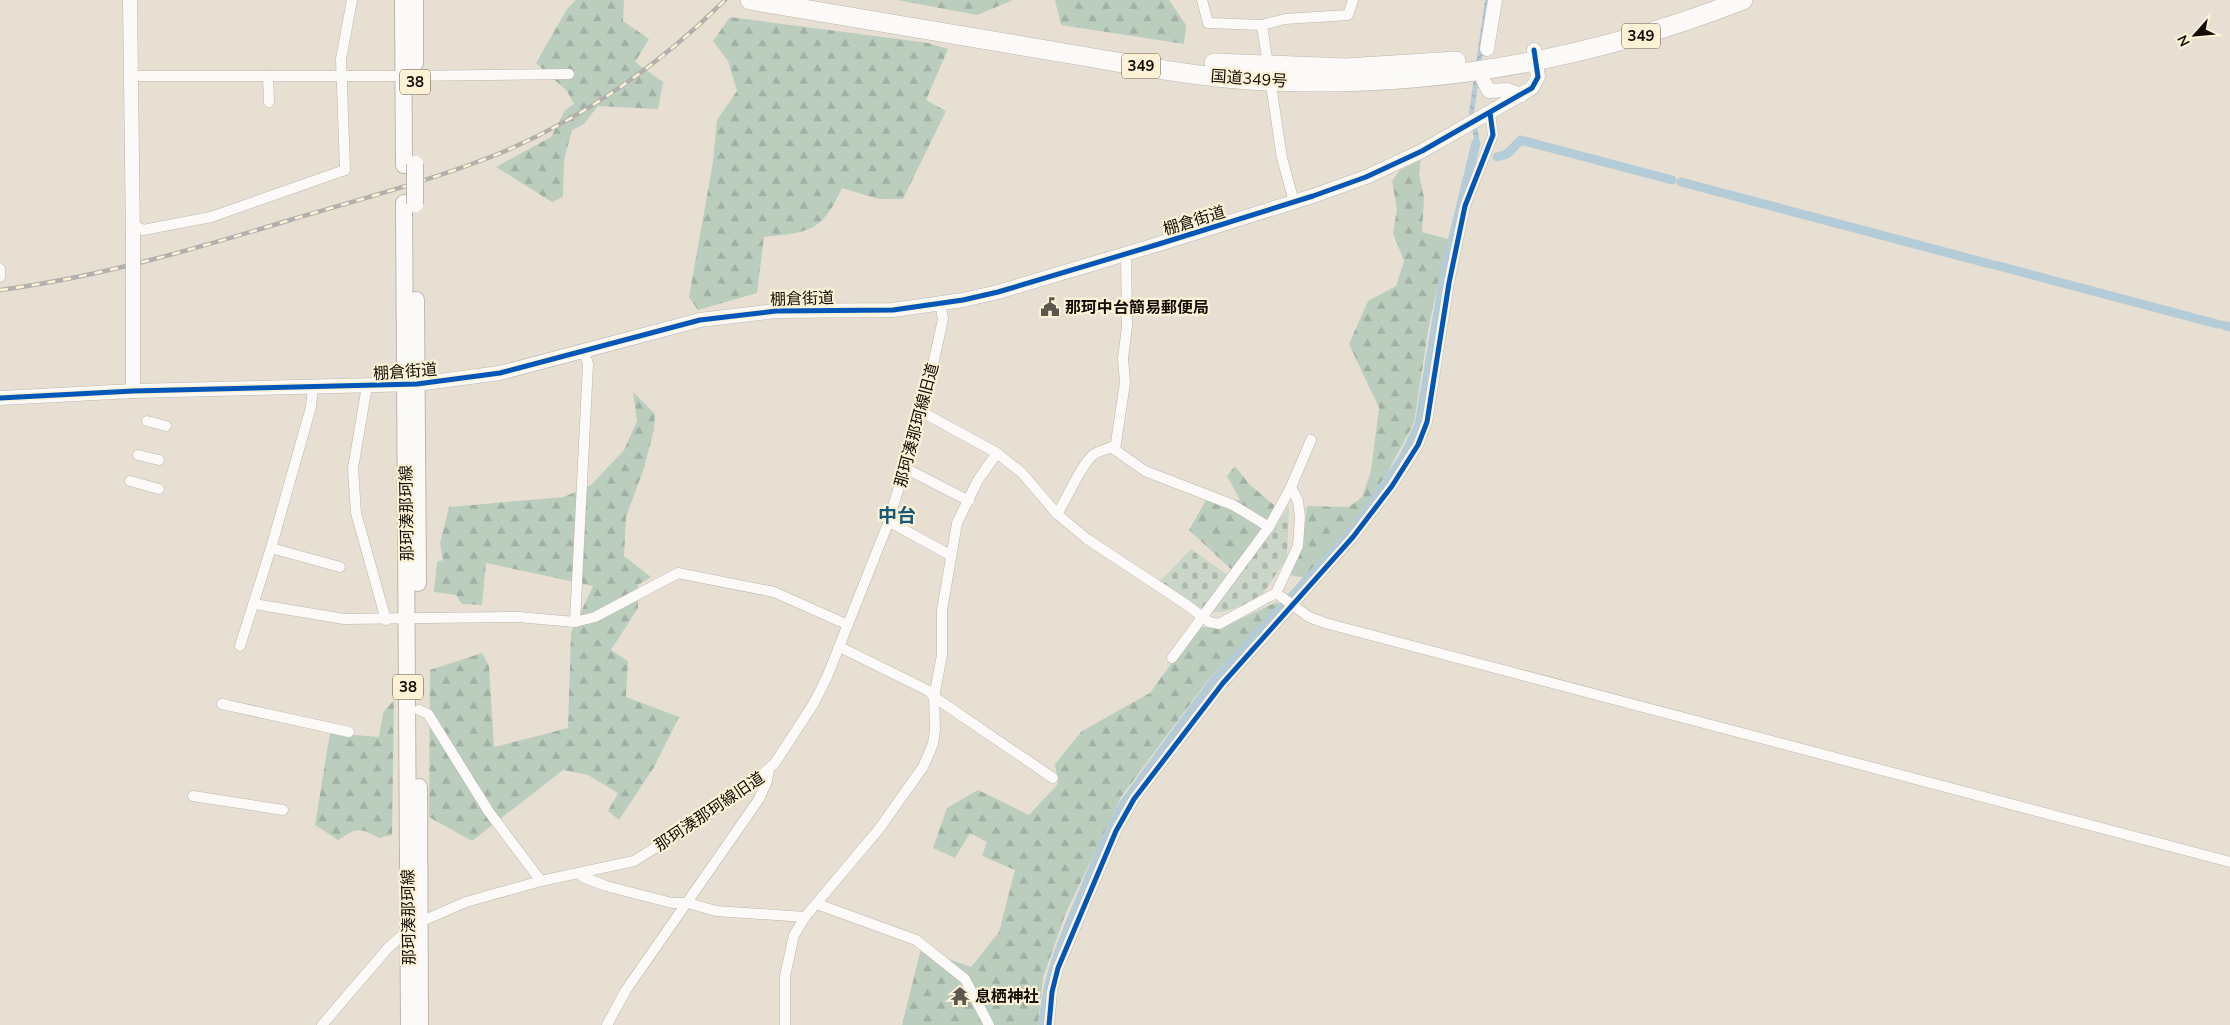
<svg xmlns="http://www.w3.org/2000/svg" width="2230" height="1025" viewBox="0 0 2230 1025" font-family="'Nunito Sans','Noto Sans JP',sans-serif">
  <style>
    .forest { fill: url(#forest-firs) }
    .cemetery { fill: url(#cemetery-stones) }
    .water { fill: url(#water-waves) }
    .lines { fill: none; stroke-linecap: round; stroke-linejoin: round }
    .canal { stroke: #b4cbd8; stroke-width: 9 }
    .street-casing { stroke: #bcb6ac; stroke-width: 11 }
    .secondary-casing { stroke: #bcb6ac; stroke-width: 15 }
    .primary-casing { stroke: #bcb6ac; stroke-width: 18 }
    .highway-casing { stroke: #bcb6ac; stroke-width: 20 }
    .street { stroke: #fbfaf8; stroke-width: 10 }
    .secondary { stroke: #fbfaf8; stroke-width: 14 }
    .primary { stroke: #fbfaf8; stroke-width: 16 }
    .highway { stroke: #fbfaf8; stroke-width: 19 }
    .rail-casing { stroke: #b1b0ad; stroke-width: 4.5 }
    .rail { stroke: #fdf1d6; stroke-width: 2.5; stroke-dasharray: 8; stroke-linecap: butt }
    .secondary-bridge-casing { stroke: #bcb6ac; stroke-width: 15; stroke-linecap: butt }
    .primary-bridge-casing { stroke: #bcb6ac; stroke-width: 18; stroke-linecap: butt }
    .secondary-bridge { stroke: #fbfaf8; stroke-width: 14 }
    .primary-bridge { stroke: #fbfaf8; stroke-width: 16 }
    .cycleway-casing { stroke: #fdf1d6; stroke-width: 8 }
    .cycleway { stroke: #0057b8; stroke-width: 5 }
    .labels { text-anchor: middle; stroke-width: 4.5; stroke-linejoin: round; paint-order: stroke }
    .shield { fill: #fdf1d6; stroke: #585244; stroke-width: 1 }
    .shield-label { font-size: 15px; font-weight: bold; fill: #120e06 }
    .street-label { font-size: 16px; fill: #120e06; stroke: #fdf1d6 }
    .poi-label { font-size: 16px; font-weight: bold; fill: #120e06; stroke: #fdf1d6; text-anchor: start }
    .quarter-label { font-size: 19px; font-weight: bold; fill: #1a5978; stroke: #fdf1d6 }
  </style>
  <defs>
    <pattern id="forest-firs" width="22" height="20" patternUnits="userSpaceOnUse" patternTransform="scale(1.25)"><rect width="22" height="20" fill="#bbcebe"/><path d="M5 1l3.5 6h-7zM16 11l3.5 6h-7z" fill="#a0b0a2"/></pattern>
    <pattern id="cemetery-stones" width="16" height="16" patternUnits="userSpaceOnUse" patternTransform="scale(1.25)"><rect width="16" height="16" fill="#c9d6c8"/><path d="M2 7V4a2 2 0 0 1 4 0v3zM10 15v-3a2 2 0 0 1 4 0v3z" fill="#acb6aa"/></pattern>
    <pattern id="water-waves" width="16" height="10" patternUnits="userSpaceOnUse" patternTransform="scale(1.25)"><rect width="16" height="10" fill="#b4cbd8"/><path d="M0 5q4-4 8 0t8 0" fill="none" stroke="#9aadb8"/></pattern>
  </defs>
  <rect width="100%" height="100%" fill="#e7e0d2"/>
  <!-- forest -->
  <g class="forest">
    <path d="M576,0H624L623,21L649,39L635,62L663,82L658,109L598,106L584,124L572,130L564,160L563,197L552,202L496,167L551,137L565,110L574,104L567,91L536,63L567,9Z"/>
    <path d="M897,0H1013L977,15Z"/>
    <path d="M1055,0H1169L1186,25L1184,44L1061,25Z"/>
    <path d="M730,17L928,43L948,49L926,100L946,111L903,199H878L842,188C822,232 810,232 764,237L757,293L698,310L689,297L713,162L717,120L737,91L728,61L713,41Z"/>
    <path d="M1421,160L1419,173L1424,198L1422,232L1448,239L1429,325L1414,423L1385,477L1349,528L1306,578L1289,575L1302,546L1307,506L1349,507L1362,497L1371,471L1379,408L1349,344L1368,301L1396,286L1404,261L1393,233L1397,209L1392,181L1400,170Z"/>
    <path d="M633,392L655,414L654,430L644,468L626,517L624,556L651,577L638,585V608L611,650L628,661L626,697L679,717L654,767L619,820L608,811L618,793L588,775L563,770L472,841L429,817L430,670L482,653L489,666L494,747L568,728L571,633L593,586L486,563L482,605L462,604L456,595L434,592L437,562L443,560L440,543L449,507L564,497L591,485L624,450L637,421Z"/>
    <path d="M1235,466L1249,484L1275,506L1263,532L1232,570L1189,530L1206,500H1240L1227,476Z"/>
    <path d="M1277,602L1281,606L1208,680L1121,797L1065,915L1043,978L1038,1025H902L921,949L971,967L999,932L1015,870L982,856L987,842L970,833L955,858L933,848L947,808L978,790L1029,815L1058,784L1055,764L1082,731L1150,693L1198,626L1219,629Z"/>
    <path d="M394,700L392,835L379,838C359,827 357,828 338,840L315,825L330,733L379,737L383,713Z"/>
  </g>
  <!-- cemetery -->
  <path class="cemetery" d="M1289,506L1287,558L1258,601L1223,612H1212L1198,607L1159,582L1191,549L1235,580Z"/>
  <!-- water -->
  <path class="water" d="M1485,0H1491L1474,112L1479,137L1478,155L1472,153L1474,138L1469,113Z"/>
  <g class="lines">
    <!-- canal -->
    <g class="canal">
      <path d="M1497,157L1507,154L1521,140L1672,180"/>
      <path d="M1681,182L1990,264"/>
      <path d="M1995,265L2217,324"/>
      <path d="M2223,325L2230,327"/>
      <path d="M1043,1025C1046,976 1065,934 1084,890C1096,860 1108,831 1124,803L1213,682L1353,530L1403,458L1419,425L1445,270L1476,143"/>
    </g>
    <!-- street casing -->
    <g class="street-casing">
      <g id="street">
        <path d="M1202,0L1208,23L1262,25L1285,19L1348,15L1353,0"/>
        <path d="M1262,25L1282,158L1294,202"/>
        <path d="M131,76H404L569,74"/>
        <path d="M268,76L269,102"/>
        <path d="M133,224L143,230L211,217L345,170L341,59L352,0"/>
        <path d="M0,269V277"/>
        <path d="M367,386L353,468L356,513L386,620"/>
        <path d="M922,412L997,453L1022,473L1057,514L1087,539L1187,605L1209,622L1219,624L1276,593L1298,546L1300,517L1298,501L1291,487"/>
        <path d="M147,421L166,426"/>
        <path d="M1115,450L1125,382L1123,359L1127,326L1126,254"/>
        <path d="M138,455L159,460"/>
        <path d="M905,468L969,501"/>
        <path d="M130,481L159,489"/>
        <path d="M1057,514C1065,502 1083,462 1093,455C1098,451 1105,450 1111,447L1145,471L1233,505L1269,527"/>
        <path d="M888,521L950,555"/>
        <path d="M271,548L340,567"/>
        <path d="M1276,593L1309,617L1325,623L2230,862"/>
        <path d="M254,604L344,619L518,617L575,622L595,617L678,573L774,592L848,625"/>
        <path d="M575,622L588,364L584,351"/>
        <path d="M240,646L271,548L311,407L313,387"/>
        <path d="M840,647L929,691L934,697L1053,778"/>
        <path d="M1172,658L1269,527L1291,487L1311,440"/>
        <path d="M222,704L349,732"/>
        <path d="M419,710L428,714L489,812L541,881"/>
        <path d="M193,796L283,810"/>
        <path d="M578,873L583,877L606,886L672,903H688L716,911L805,917"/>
        <path d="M817,904L916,940L965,979L989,1025"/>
        <path d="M322,1025L388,948L408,930L420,922L466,902L541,881L634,861L706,816L749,786L775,763L814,703L827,677L887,526L905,468L930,378L943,319L940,303"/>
        <path d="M607,1025L626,990L759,799L767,781L769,769"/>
        <path d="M785,1025V976L794,935L805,917L879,829L923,767L933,744L935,730L934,697L942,655V610L957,523L978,480L997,453"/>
        <path d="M1049,1025L1052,992L1058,968L1116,831L1134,799L1223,683L1353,537L1392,486L1418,445L1427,422L1449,283L1465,206L1493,135L1490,113"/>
      </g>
    </g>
    <!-- secondary casing -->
    <g class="secondary-casing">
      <g id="secondary">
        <path d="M130,0L133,238"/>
        <path d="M1487,49L1495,0"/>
        <path d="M1483,80L1489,91L1508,90L1521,95"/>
        <path d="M133,391V290"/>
        <path d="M0,398L133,391L417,384L500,373L700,320L776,311L893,310L963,300L998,292L1159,244L1313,196L1366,177L1422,151L1532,88L1538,77L1534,50"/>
      </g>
    </g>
    <!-- primary casing -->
    <g class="primary-casing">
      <g id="primary">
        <path d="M403,0L404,165"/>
        <path d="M415,63V0"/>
        <path d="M404,203L409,1025"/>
        <path d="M416,300L418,583"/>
        <path d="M419,787L420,1025"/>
      </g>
    </g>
    <!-- highway casing -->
    <g class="highway-casing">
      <g id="highway">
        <path d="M750,0C857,18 963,36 1070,54C1137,65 1204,79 1271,81C1433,88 1592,59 1743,0"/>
        <path d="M1214,63L1346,68L1456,61"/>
      </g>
    </g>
    <!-- street -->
    <use href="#street" class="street"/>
    <!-- secondary -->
    <use href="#secondary" class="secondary"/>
    <!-- primary -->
    <use href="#primary" class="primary"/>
    <!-- highway -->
    <use href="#highway" class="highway"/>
    <!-- rail casing -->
    <g class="rail-casing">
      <path id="rail" d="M0,290C99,277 195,249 290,220C361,199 434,180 503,152C585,117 662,63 725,0"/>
    </g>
    <!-- rail -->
    <use href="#rail" class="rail"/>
    <!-- secondary-bridge casing -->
    <g class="secondary-bridge-casing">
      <path id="secondary-bridge" d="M133,238V290"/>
    </g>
    <!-- primary-bridge casing -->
    <g class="primary-bridge-casing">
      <path id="primary-bridge" d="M415,204V164"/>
    </g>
    <!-- secondary-bridge -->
    <use href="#secondary-bridge" class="secondary-bridge"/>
    <!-- primary-bridge -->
    <use href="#primary-bridge" class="primary-bridge"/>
    <!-- cycleway casing -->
    <g class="cycleway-casing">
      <g id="cycleway">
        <path d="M0,398L133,391L417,384L500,373L700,320L776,311L893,310L963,300L998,292L1159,244L1313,196L1366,177L1422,151L1532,88L1538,77L1534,50"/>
        <path d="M1049,1025L1052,992L1058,968L1116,831L1134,799L1223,683L1353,537L1392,486L1418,445L1427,422L1449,283L1465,206L1493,135L1490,113"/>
      </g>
    </g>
    <!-- cycleway -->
    <use href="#cycleway" class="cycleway"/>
  </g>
  <!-- icons -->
  <defs>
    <g id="civic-bare" transform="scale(1.5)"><path d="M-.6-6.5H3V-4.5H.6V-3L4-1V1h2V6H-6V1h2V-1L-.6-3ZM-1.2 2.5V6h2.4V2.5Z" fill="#5d584d" stroke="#fdf1d6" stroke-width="2.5" paint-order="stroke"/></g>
    <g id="temple-bare" transform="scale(1.5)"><path d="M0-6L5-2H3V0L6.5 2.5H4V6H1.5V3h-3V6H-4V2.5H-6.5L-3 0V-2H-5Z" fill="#5d584d" stroke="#fdf1d6" stroke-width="2.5" paint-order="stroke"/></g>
  </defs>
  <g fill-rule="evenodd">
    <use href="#civic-bare" x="1050" y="307"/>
    <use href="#temple-bare" x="960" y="996"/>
  </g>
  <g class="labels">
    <!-- shield labels -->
    <g class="shield">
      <rect x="1622" y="23.5" width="38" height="25" rx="4"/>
      <rect x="1122" y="53.5" width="38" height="25" rx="4"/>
      <rect x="400" y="69.5" width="30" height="25" rx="4"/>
      <rect x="393" y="674.5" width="30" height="25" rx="4"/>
    </g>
    <g class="shield-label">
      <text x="1641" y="41">349</text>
      <text x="1141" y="71">349</text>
      <text x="415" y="87">38</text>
      <text x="408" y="692">38</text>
    </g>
    <!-- street labels -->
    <g class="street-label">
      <text transform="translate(1249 78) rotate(4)" y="6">国道349号</text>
      <text transform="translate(1194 220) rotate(-17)" y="6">棚倉街道</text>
      <text transform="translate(802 298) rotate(-2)" y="6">棚倉街道</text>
      <text transform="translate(405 371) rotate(-4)" y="6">棚倉街道</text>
      <text transform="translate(916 425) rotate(-75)" y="6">那珂湊那珂線旧道</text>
      <text transform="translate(406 513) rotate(-91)" y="6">那珂湊那珂線</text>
      <text transform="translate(709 811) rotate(-34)" y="6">那珂湊那珂線旧道</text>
      <text transform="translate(408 917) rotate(-91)" y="6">那珂湊那珂線</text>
    </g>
    <!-- poi labels -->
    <g class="poi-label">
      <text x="1065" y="313">那珂中台簡易郵便局</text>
      <text x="975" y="1002">息栖神社</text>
    </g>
    <!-- quarter labels -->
    <g class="quarter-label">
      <text x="897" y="522">中台</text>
    </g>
  </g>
  <!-- north arrow -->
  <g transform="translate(2195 35) rotate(243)" stroke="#fdf1d6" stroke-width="4" paint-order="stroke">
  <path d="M0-4L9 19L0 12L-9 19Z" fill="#120e06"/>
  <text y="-8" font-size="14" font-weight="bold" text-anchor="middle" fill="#120e06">N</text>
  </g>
</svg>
